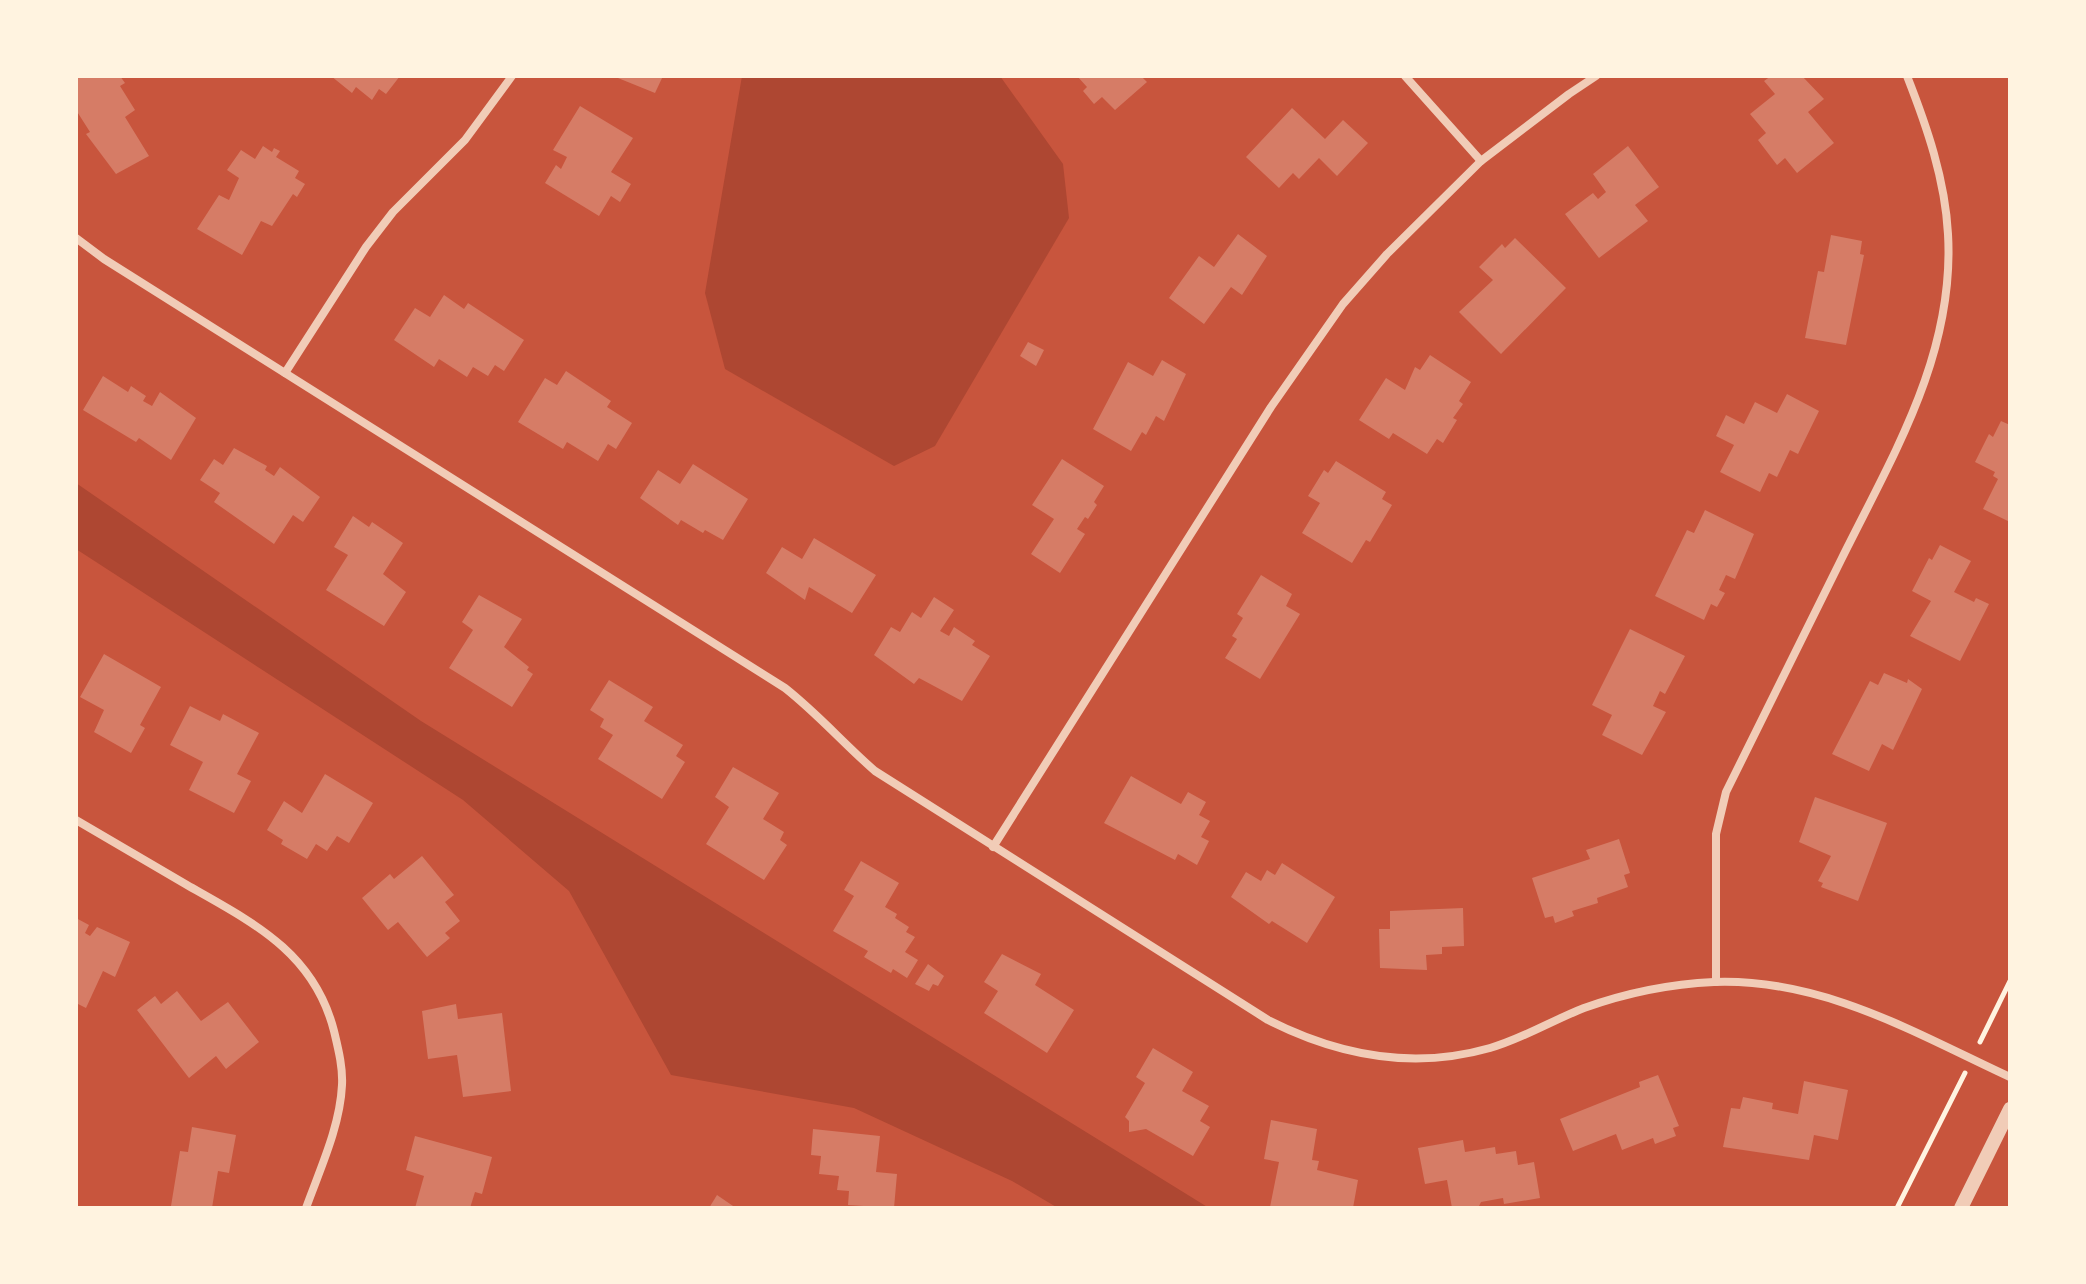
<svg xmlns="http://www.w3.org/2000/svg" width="2086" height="1284" viewBox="0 0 2086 1284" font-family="Ubuntu,sans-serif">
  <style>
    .green { fill: #ae4732 }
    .building { fill: #d67c66 }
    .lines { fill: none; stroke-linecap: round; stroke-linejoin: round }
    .path { stroke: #fff3e0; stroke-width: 5 }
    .minor { stroke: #f1ccb7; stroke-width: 8 }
    .tertiary { stroke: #f1ccb7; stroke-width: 14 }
  </style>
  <rect width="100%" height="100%" fill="#c8553d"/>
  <!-- green -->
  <g class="green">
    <path d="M742,76H1000L1063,164L1069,218L935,446L894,466L725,369L705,293Z"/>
    <path d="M76,483L421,721L1209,1208H1058L1012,1181L854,1108L671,1075L569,891L463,800L76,549Z"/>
  </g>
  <!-- building -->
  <g class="building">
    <path d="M76,76H120L125,83L120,86L135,110L125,117L149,156L116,174L86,134L90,132L76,110Z"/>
    <path d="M331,76H400L386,94L379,89L372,100L356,87L352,93Z"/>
    <path d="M613,76H663L655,93Z"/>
    <path d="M1077,76H1141L1147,82L1115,110L1102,97L1094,104L1083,91L1087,87Z"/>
    <path d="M1771,76H1802L1824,99L1808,112L1834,143L1797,173L1785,158L1777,165L1758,140L1766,133L1750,114L1775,94L1764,81Z"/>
    <path d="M580,106L633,138L611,172L631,184L620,202L611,196L599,216L545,183L556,165L561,169L567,157L553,150Z"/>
    <path d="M1292,108L1325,139L1343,120L1368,143L1337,176L1319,158L1299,179L1293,173L1279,188L1246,157Z"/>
    <path d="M263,146L272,152L274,148L280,151L276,157L299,171L295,178L305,184L297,197L293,194L272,226L261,221L242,255L197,229L219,195L229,200L239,178L227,170L241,150L255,159Z"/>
    <path d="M1628,146L1659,187L1635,205L1648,221L1599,258L1565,214L1593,193L1598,199L1606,192L1593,174Z"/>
    <path d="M1238,234L1267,256L1242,295L1231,287L1204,324L1169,298L1199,256L1214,267Z"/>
    <path d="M1831,235L1862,241L1860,254L1864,255L1846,345L1805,338L1818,271L1824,272Z"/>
    <path d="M1515,238L1566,288L1501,354L1459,312L1493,280L1479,267L1502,244L1505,248Z"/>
    <path d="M444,295L464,309L468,303L524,340L504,371L495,365L488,376L473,367L467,377L439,359L434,367L394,340L415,308L430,317Z"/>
    <path d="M1028,342L1044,350L1036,366L1020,356Z"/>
    <path d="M1430,355L1471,382L1459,401L1463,404L1453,418L1457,420L1443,443L1437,439L1427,454L1393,433L1389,439L1359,420L1386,378L1405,390L1415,367L1420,370Z"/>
    <path d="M1162,360L1186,374L1164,421L1156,416L1146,435L1142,432L1131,451L1093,429L1128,362L1153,376Z"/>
    <path d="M566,371L611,401L607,407L632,423L616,449L608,444L598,461L567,442L563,449L518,422L545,378L557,385Z"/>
    <path d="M103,376L128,392L131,386L146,396L143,401L152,406L160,392L196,418L171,460L139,438L136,442L83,410Z"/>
    <path d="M1787,394L1819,411L1798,454L1790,450L1777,477L1769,473L1760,492L1720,472L1734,445L1716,436L1726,415L1744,424L1755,402L1777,413Z"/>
    <path d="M2001,421L2010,425V522L1983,509L1998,479L1993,476L1995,472L1975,462L1989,434L1993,437Z"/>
    <path d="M234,448L267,466L265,470L274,476L280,467L320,497L303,522L293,515L274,544L214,502L220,493L200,480L214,459L223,465Z"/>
    <path d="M1062,459L1104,486L1094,502L1097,505L1088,519L1085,517L1077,529L1085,534L1060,573L1031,554L1054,519L1032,505Z"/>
    <path d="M1336,461L1386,492L1382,499L1392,505L1370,542L1366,540L1352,563L1302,533L1320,503L1308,496L1324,470L1328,473Z"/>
    <path d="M693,464L748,499L723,540L705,530L703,533L681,520L678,525L640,498L658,470L680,484Z"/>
    <path d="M1705,510L1754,534L1735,579L1726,575L1719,590L1725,593L1717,607L1711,604L1704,620L1655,596L1687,530L1694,533Z"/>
    <path d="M353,516L369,527L372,522L403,543L383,574L406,592L384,626L326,590L348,555L334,547Z"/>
    <path d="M814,538L876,575L852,613L809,587L805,600L766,573L782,547L802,559Z"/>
    <path d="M1940,545L1971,561L1954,592L1974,602L1976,598L1989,604L1960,661L1910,636L1931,601L1912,591L1929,558L1932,560Z"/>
    <path d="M1261,575L1292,594L1286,606L1300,614L1260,679L1225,658L1237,639L1232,636L1243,618L1237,614Z"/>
    <path d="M479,595L522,619L504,647L529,667L527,670L533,674L512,707L449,668L473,630L462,622Z"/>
    <path d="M934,597L954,610L940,631L949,636L954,627L975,641L972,645L990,656L962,701L919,678L914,684L874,655L891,627L900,632L912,612L921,618Z"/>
    <path d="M1630,629L1685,656L1665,694L1660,691L1653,706L1666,712L1642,755L1602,735L1612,715L1592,705Z"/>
    <path d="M104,654L161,687L140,725L145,728L131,753L94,732L104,710L80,697Z"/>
    <path d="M1884,673L1907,683L1908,679L1922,689L1893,750L1882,744L1869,771L1832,754L1870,681L1878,685Z"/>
    <path d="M609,680L653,707L644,721L683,745L676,756L685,762L662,799L598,759L613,735L600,727L604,719L590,710Z"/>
    <path d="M190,706L220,721L223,714L259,733L237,774L251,781L234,813L189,790L203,762L170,745Z"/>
    <path d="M733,767L779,793L763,819L784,832L780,840L787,845L764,880L706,844L729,807L715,797Z"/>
    <path d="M325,774L373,803L349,843L337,836L327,851L316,844L307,859L281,844L283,840L267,830L284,801L302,813Z"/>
    <path d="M1131,776L1181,804L1188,792L1206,802L1199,815L1210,821L1201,837L1209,841L1197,865L1178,854L1175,860L1104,823Z"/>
    <path d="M1815,797L1887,823L1858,901L1821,887L1823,883L1818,881L1831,856L1799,842Z"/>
    <path d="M1619,839L1630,873L1624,875L1628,887L1597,898L1598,903L1572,911L1574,916L1555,923L1553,916L1545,918L1532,878L1590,859L1586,850Z"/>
    <path d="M422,856L454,895L445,902L460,921L445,933L450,938L427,957L398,922L388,930L362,898L390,874L394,879Z"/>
    <path d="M861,861L899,883L885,907L897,914L895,918L909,927L906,932L915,937L905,952L918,960L907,978L893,969L891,973L864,957L868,951L833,931L854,896L844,890Z"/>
    <path d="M1282,863L1335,897L1307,943L1272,921L1269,924L1231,897L1246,872L1261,881L1267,870L1275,875Z"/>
    <path d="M1463,908L1464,946L1442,947V954L1426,955L1427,970L1380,968L1379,929H1390V911Z"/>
    <path d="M76,918L89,925L85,933L90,936L97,927L130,942L115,977L103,971L86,1008L76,1003Z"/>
    <path d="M1002,954L1041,974L1035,985L1074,1010L1047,1053L984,1013L998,991L984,982Z"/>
    <path d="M928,964L944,976L938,986L933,984L929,991L915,984Z"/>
    <path d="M177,991L201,1021L228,1002L259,1042L226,1069L216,1056L189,1078L137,1010L155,996L161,1004Z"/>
    <path d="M456,1004L458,1019L502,1013L511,1091L463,1097L457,1055L428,1059L422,1011Z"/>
    <path d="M1153,1048L1193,1072L1182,1091L1209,1106L1200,1121L1210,1127L1193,1156L1146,1129L1129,1132V1121L1125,1117L1145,1083L1136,1077Z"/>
    <path d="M1658,1075L1679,1126L1673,1128L1676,1136L1655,1144L1653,1138L1622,1150L1616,1134L1573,1151L1560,1119L1640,1087L1639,1082Z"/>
    <path d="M1804,1081L1848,1090L1838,1140L1814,1135L1809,1160L1723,1147L1731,1108L1740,1109L1743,1097L1773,1103L1772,1109L1798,1114Z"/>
    <path d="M1271,1120L1317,1129L1312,1160L1319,1161L1317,1170L1358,1180L1353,1208L1270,1207L1279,1162L1264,1159Z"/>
    <path d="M192,1127L236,1135L229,1173L218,1171L212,1208L171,1206L180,1151L188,1152Z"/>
    <path d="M813,1129L880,1136L876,1172L897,1174L894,1208L848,1205L849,1191L837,1190L839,1176L819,1174L821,1156L811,1155Z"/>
    <path d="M415,1136L492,1157L482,1194L475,1192L470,1208H415L424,1176L406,1170Z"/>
    <path d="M1463,1140L1465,1152L1495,1147L1496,1154L1516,1151L1518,1165L1534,1162L1540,1198L1504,1204L1503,1198L1481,1202L1478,1208H1452L1447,1180L1425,1184L1418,1148Z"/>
    <path d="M717,1195L736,1208H709Z"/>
  </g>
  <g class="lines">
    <!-- path -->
    <g class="path">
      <path d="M1980,1042L2010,981"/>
      <path d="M1897,1208L1965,1073"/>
    </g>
    <!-- minor -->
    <g class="minor">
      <path d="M1405,76L1481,161"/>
      <path d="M76,238L104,259L785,688C818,714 844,744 875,771L1268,1020C1337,1055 1413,1070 1490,1048C1522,1039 1553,1020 1584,1008C1626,993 1670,984 1714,982C1823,978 1915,1033 2010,1077"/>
      <path d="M285,373L366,247L393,212L465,140L512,76"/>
      <path d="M76,820C113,842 150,863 187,885C252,922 314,952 334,1031C338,1048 343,1067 342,1085C340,1127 320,1169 306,1208"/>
      <path d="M993,847L1271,407L1343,304L1387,254L1481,161L1569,94L1596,76"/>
      <path d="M1716,982V834L1726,792C1765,714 1803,636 1842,558C1893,455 1955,354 1948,234C1945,179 1927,127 1907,76"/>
    </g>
    <!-- tertiary -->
    <path class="tertiary" d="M1961,1208L2010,1109"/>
  </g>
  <!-- border -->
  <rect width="2086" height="1284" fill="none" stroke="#fff3e0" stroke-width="156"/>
</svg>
